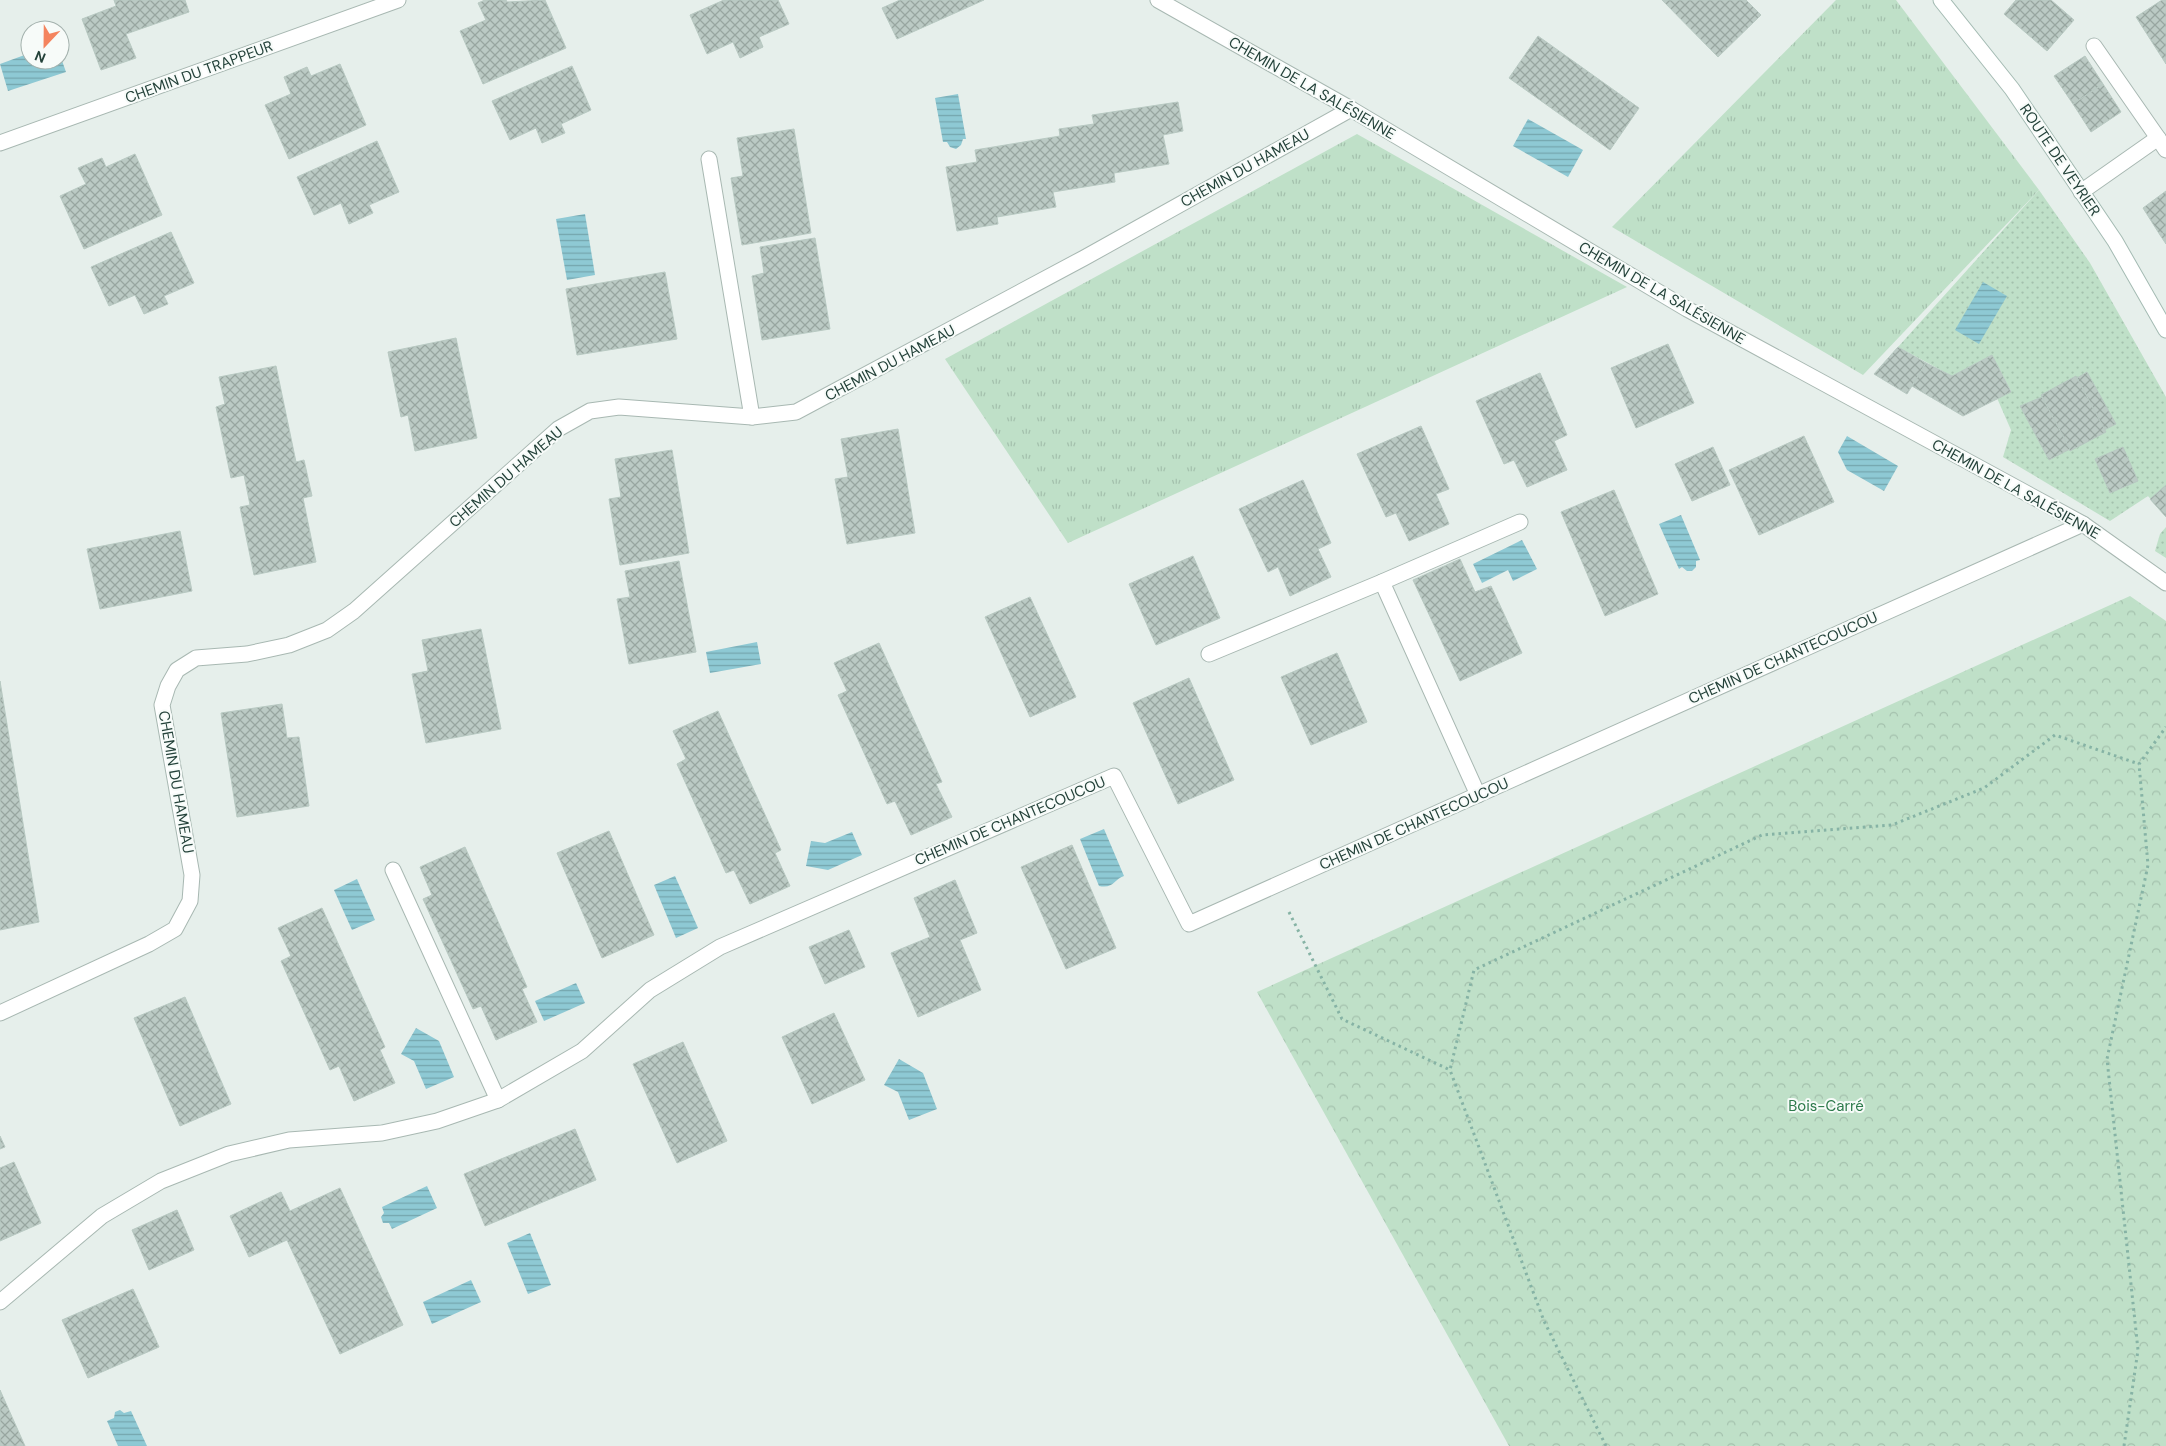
<svg xmlns="http://www.w3.org/2000/svg" width="2166" height="1446" viewBox="0 0 2166 1446" font-family="'DM Sans',sans-serif">
  <style>
    .grass { fill: url(#grass-tufts) }
    .forest { fill: url(#forest-crowns) }
    .garden { fill: url(#garden-dots) }
    .water { fill: url(#water-rules) }
    .building { fill: url(#building-cross-hatch); stroke: #b8c9c2 }
    .lines { fill: none; stroke-linecap: round; stroke-linejoin: round }
    .lane-casing { stroke: #a8b8b2; stroke-width: 17 }
    .street-casing { stroke: #a8b8b2; stroke-width: 17 }
    .secondary-casing { stroke: #a4bbb3; stroke-width: 17 }
    .path { stroke: #86b3a5; stroke-width: 3; stroke-dasharray: 2.5 4; stroke-linecap: butt }
    .lane { stroke: #fff; stroke-width: 15 }
    .street { stroke: #fff; stroke-width: 15 }
    .secondary { stroke: #fff; stroke-width: 15 }
    .labels { text-anchor: middle; stroke-width: 4; stroke-linejoin: round; paint-order: stroke }
    .street-label { font-size: 15px; fill: #24423a; stroke: #f7fbf9 }
    .park-label { font-size: 15px; fill: #2d7a4b; stroke: #f7fbf9 }
  </style>
  <defs>
    <pattern id="grass-tufts" width="24" height="20" patternUnits="userSpaceOnUse" patternTransform="scale(1.25)"><rect width="24" height="20" fill="#bfe0c8"/><path d="M3 7l-1-3M5 7V3M7 7l1-3M15 17l-1-3M17 17v-4M19 17l1-3" fill="none" stroke="#a4c1ad"/></pattern>
    <pattern id="forest-crowns" width="20" height="18" patternUnits="userSpaceOnUse" patternTransform="scale(1.25)"><rect width="20" height="18" fill="#bfe0c8"/><path d="M2 6a3 3 0 1 1 6 0M12 15a3 3 0 1 1 6 0" fill="none" stroke="#a4c1ad"/></pattern>
    <pattern id="garden-dots" width="8" height="8" patternUnits="userSpaceOnUse" patternTransform="scale(1.25)"><rect width="8" height="8" fill="#bfe0c8"/><path d="M2 2h.1M6 6h.1" fill="none" stroke="#a4c1ad" stroke-width="1.8" stroke-linecap="round"/></pattern>
    <pattern id="water-rules" width="6" height="5" patternUnits="userSpaceOnUse" patternTransform="scale(1.25)"><rect width="6" height="5" fill="#8ec9d4"/><path d="M0 2.5h6" fill="none" stroke="#74a5ad"/></pattern>
    <pattern id="building-cross-hatch" width="8" height="8" patternUnits="userSpaceOnUse" patternTransform="scale(1.25)"><rect width="8" height="8" fill="#bbcac4"/><path d="M0 0l8 8M0 8l8-8" fill="none" stroke="#98a6a0"/></pattern>
  </defs>
  <rect width="100%" height="100%" fill="#e6efeb"/>
  <!-- grass -->
  <g class="grass">
    <path d="M1836,0H1896L2039,190L1863,375L1612,227Z"/>
    <path d="M1357,134L1627,287L1068,543L945,359Z"/>
  </g>
  <!-- forest -->
  <path class="forest" d="M2130,596L2166,621V1446H1509L1257,992Z"/>
  <!-- garden -->
  <g class="garden">
    <path d="M2039,190L2090,263L2166,397V517L2148,496L2110,521L2003,457L2011,430L1997,398L2011,391L1992,355L1952,376L1898,347Z"/>
    <path d="M2166,527V558L2155,551L2160,534Z"/>
  </g>
  <!-- water -->
  <g class="water">
    <path d="M30,53V60H60V55L66,72L8,91L0,64Z"/>
    <path d="M958,94L966,139H963L961,145L956,149L950,147L947,142H943L935,98Z"/>
    <path d="M1528,119L1583,150L1568,177L1513,146Z"/>
    <path d="M585,214L595,275L567,280L556,219Z"/>
    <path d="M1983,282L2007,296L1979,344L1955,330Z"/>
    <path d="M1847,436L1898,466L1884,491L1847,470L1838,452Z"/>
    <path d="M1681,515L1700,560L1696,561V567L1692,571H1687L1682,567L1679,569L1659,524Z"/>
    <path d="M1522,540L1537,569L1513,581L1508,570L1482,583L1473,564Z"/>
    <path d="M757,642L761,664L710,673L706,652Z"/>
    <path d="M1104,829L1124,876C1114,879 1114,889 1099,886L1080,839Z"/>
    <path d="M852,832L862,855L828,870L806,866L811,841L825,843Z"/>
    <path d="M675,876L698,928L676,938L654,885Z"/>
    <path d="M357,879L375,920L352,930L334,890Z"/>
    <path d="M576,983L585,1003L544,1021L535,1001Z"/>
    <path d="M416,1028L439,1041L454,1077L426,1089L414,1061L401,1054Z"/>
    <path d="M899,1059L923,1073L937,1109L909,1120L898,1092L884,1085Z"/>
    <path d="M427,1186L437,1208L392,1229L389,1223H383L381,1217L384,1213L382,1207Z"/>
    <path d="M530,1233L551,1285L528,1294L507,1243Z"/>
    <path d="M471,1280L481,1302L432,1324L423,1302Z"/>
    <path d="M120,1410L124,1413L131,1411L147,1446H118L107,1421L114,1418L115,1412Z"/>
  </g>
  <!-- building -->
  <g class="building">
    <path d="M114,0H185L189,12L126,34L136,58L101,70L82,19L116,6Z"/>
    <path d="M485,0H506L507,2L545,0L566,48L483,84L460,31L486,20L478,3Z"/>
    <path d="M724,0H778L789,24L759,37L763,47L740,58L733,42L707,54L690,15Z"/>
    <path d="M900,0H984L897,39L882,8Z"/>
    <path d="M1662,0H1746L1761,15L1718,57Z"/>
    <path d="M2016,0H2051L2074,20L2047,51L2004,14Z"/>
    <path d="M2162,0H2166V64L2136,17Z"/>
    <path d="M1538,36L1639,108L1610,150L1509,78Z"/>
    <path d="M2085,56L2103,84L2073,104L2054,76Z"/>
    <path d="M340,64L366,125L289,159L265,105L291,94L284,77L307,67L311,76Z"/>
    <path d="M572,66L591,110L561,124L565,133L542,143L536,128L510,140L492,101Z"/>
    <path d="M2103,84L2121,112L2091,132L2073,104Z"/>
    <path d="M1178,102L1183,131L1163,135L1169,164L1114,173L1115,182L1053,192L1056,207L997,217L998,224L957,231L946,167L977,162L975,150L1060,136L1059,129L1094,124L1092,115Z"/>
    <path d="M794,129L811,233L742,245L731,178L743,176L737,138Z"/>
    <path d="M377,141L399,192L369,205L373,213L349,224L341,203L314,215L297,177Z"/>
    <path d="M135,154L162,215L84,249L60,196L86,184L78,168L102,158L106,167Z"/>
    <path d="M2166,191V231L2160,235L2143,208Z"/>
    <path d="M2166,231V244L2160,235Z"/>
    <path d="M171,232L194,283L164,296L168,304L144,314L135,295L109,306L91,267Z"/>
    <path d="M815,238L830,329L762,340L752,276L764,273L760,247Z"/>
    <path d="M665,272L677,339L577,355L566,289Z"/>
    <path d="M456,338L477,438L415,451L408,415L401,417L388,352Z"/>
    <path d="M1668,344L1694,403L1636,428L1611,368Z"/>
    <path d="M1898,347L1926,363L1907,394L1874,374Z"/>
    <path d="M1992,355L2011,392L1963,416L1912,386L1926,363L1952,376Z"/>
    <path d="M276,366L296,462L304,460L312,496L303,498L316,562L254,575L240,507L250,505L244,475L231,478L216,407L225,404L219,377Z"/>
    <path d="M2087,372L2116,424L2104,430L2077,378Z"/>
    <path d="M1540,373L1567,435L1554,441L1567,470L1527,487L1514,460L1504,464L1476,401Z"/>
    <path d="M2076,376L2106,432L2070,451L2041,395Z"/>
    <path d="M2042,397L2070,449L2049,460L2020,406Z"/>
    <path d="M1421,426L1449,489L1436,494L1449,524L1409,541L1396,513L1386,517L1357,454Z"/>
    <path d="M898,429L915,533L847,544L835,479L848,477L841,439Z"/>
    <path d="M1804,436L1834,502L1759,535L1729,470Z"/>
    <path d="M1713,447L1730,485L1692,501L1675,464Z"/>
    <path d="M2123,447L2138,481L2110,493L2095,459Z"/>
    <path d="M672,450L689,553L620,565L609,499L621,497L615,459Z"/>
    <path d="M1303,480L1331,543L1318,549L1331,577L1290,596L1278,567L1268,572L1239,509Z"/>
    <path d="M2166,485V517L2150,499Z"/>
    <path d="M1614,490L1658,594L1605,616L1561,512Z"/>
    <path d="M180,531L192,591L100,609L87,549Z"/>
    <path d="M1193,556L1220,618L1156,645L1129,584Z"/>
    <path d="M1460,559L1475,592L1491,586L1522,653L1460,681L1413,580Z"/>
    <path d="M679,561L696,652L629,664L617,599L630,597L625,571Z"/>
    <path d="M1030,597L1076,697L1030,717L985,617Z"/>
    <path d="M481,629L501,729L426,743L412,674L428,671L422,640Z"/>
    <path d="M879,643L942,782L936,784L952,817L911,835L895,801L887,804L838,695L847,691L834,663Z"/>
    <path d="M1337,653L1367,722L1311,745L1281,677Z"/>
    <path d="M1189,678L1234,780L1178,804L1133,703Z"/>
    <path d="M0,681L39,922L0,930Z"/>
    <path d="M282,704L287,738L299,737L309,806L237,817L221,713Z"/>
    <path d="M718,711L781,850L775,853L790,886L750,904L734,870L726,873L677,764L686,759L673,731Z"/>
    <path d="M609,831L654,935L602,958L557,853Z"/>
    <path d="M1072,845L1116,948L1066,969L1021,867Z"/>
    <path d="M465,847L527,987L522,989L537,1022L496,1040L481,1006L473,1009L423,899L432,895L420,867Z"/>
    <path d="M955,880L977,933L960,940L981,990L918,1017L891,953L930,937L914,898Z"/>
    <path d="M322,908L385,1047L380,1050L395,1083L354,1101L339,1066L330,1070L281,961L291,956L278,928Z"/>
    <path d="M849,930L865,967L825,984L809,947Z"/>
    <path d="M185,997L231,1104L180,1126L134,1018Z"/>
    <path d="M834,1013L865,1080L812,1104L782,1037Z"/>
    <path d="M683,1042L727,1141L677,1163L633,1064Z"/>
    <path d="M575,1129L596,1180L485,1226L464,1174Z"/>
    <path d="M0,1136L5,1147L0,1149Z"/>
    <path d="M14,1162L41,1223L0,1241V1168Z"/>
    <path d="M340,1188L403,1325L340,1354L287,1240L249,1257L230,1216L281,1192L290,1211Z"/>
    <path d="M177,1210L194,1250L149,1270L132,1230Z"/>
    <path d="M133,1289L159,1347L88,1378L62,1320Z"/>
    <path d="M0,1390L25,1446H0Z"/>
  </g>
  <g class="lines">
    <!-- lane casing -->
    <g class="lane-casing">
      <g id="lane">
        <path d="M2094,46L2158,138"/>
        <path d="M709,159L752,417"/>
        <path d="M2081,192L2158,138L2166,150"/>
        <path d="M1209,654L1382,582"/>
        <path d="M1478,795L1382,582L1520,522"/>
        <path d="M393,870L498,1100"/>
      </g>
    </g>
    <!-- street casing -->
    <g class="street-casing">
      <g id="street">
        <path d="M1158,0L1351,109L1687,309L2083,524L2166,583"/>
        <path d="M0,143L398,0"/>
        <path d="M0,1013L149,944L175,929L190,901L192,875L162,705L168,686L177,670L196,658L247,654L289,645L327,630L354,611L558,429L590,411L619,407L752,417L796,412L1084,258L1351,109"/>
        <path d="M0,1302L102,1216L161,1181L229,1154L289,1140L382,1133L437,1121L498,1100L582,1051L650,990L720,947L1114,776L1189,924L2083,524"/>
      </g>
    </g>
    <!-- secondary casing -->
    <g class="secondary-casing">
      <path id="secondary" d="M1941,0L2012,89L2115,241L2166,330"/>
    </g>
    <!-- path -->
    <g class="path">
      <path d="M1289,912L1342,1019L1450,1070"/>
      <path d="M1606,1446L1544,1321L1450,1070L1474,970L1762,835L1892,825L1984,788L2055,735L2139,764"/>
      <path d="M2124,1446L2138,1350L2107,1059L2148,865L2139,764L2166,727"/>
    </g>
    <!-- lane -->
    <use href="#lane" class="lane"/>
    <!-- street -->
    <use href="#street" class="street"/>
    <!-- secondary -->
    <use href="#secondary" class="secondary"/>
  </g>
  <g class="labels">
    <!-- street labels -->
    <g class="street-label">
      <text transform="translate(199 72) rotate(-20)" y="5">CHEMIN DU TRAPPEUR</text>
      <text transform="translate(1312 88) rotate(30)" y="5">CHEMIN DE LA SALÉSIENNE</text>
      <text transform="translate(2060 160) rotate(56)" y="5">ROUTE DE VEYRIER</text>
      <text transform="translate(1245 168) rotate(-29)" y="5">CHEMIN DU HAMEAU</text>
      <text transform="translate(1662 293) rotate(30)" y="5">CHEMIN DE LA SALÉSIENNE</text>
      <text transform="translate(890 363) rotate(-28)" y="5">CHEMIN DU HAMEAU</text>
      <text transform="translate(506 477) rotate(-41)" y="5">CHEMIN DU HAMEAU</text>
      <text transform="translate(2016 489) rotate(29)" y="5">CHEMIN DE LA SALÉSIENNE</text>
      <text transform="translate(1783 658) rotate(-24)" y="5">CHEMIN DE CHANTECOUCOU</text>
      <text transform="translate(176 782) rotate(80)" y="5">CHEMIN DU HAMEAU</text>
      <text transform="translate(1010 821) rotate(-23)" y="5">CHEMIN DE CHANTECOUCOU</text>
      <text transform="translate(1414 824) rotate(-24)" y="5">CHEMIN DE CHANTECOUCOU</text>
    </g>
    <!-- park labels -->
    <g class="park-label">
      <text x="1826" y="1111">Bois-Carré</text>
    </g>
  </g>
  <!-- north arrow -->
  <g transform="translate(45 45) rotate(202)"><circle r="24" fill="#f7fbf9" stroke="#a3b1ad"/>
  <path d="M0-4L9 19L0 12L-9 19Z" fill="#f4845f"/>
  <text y="-8" font-size="14" font-weight="bold" text-anchor="middle" fill="#24423a">N</text>
  </g>
</svg>
